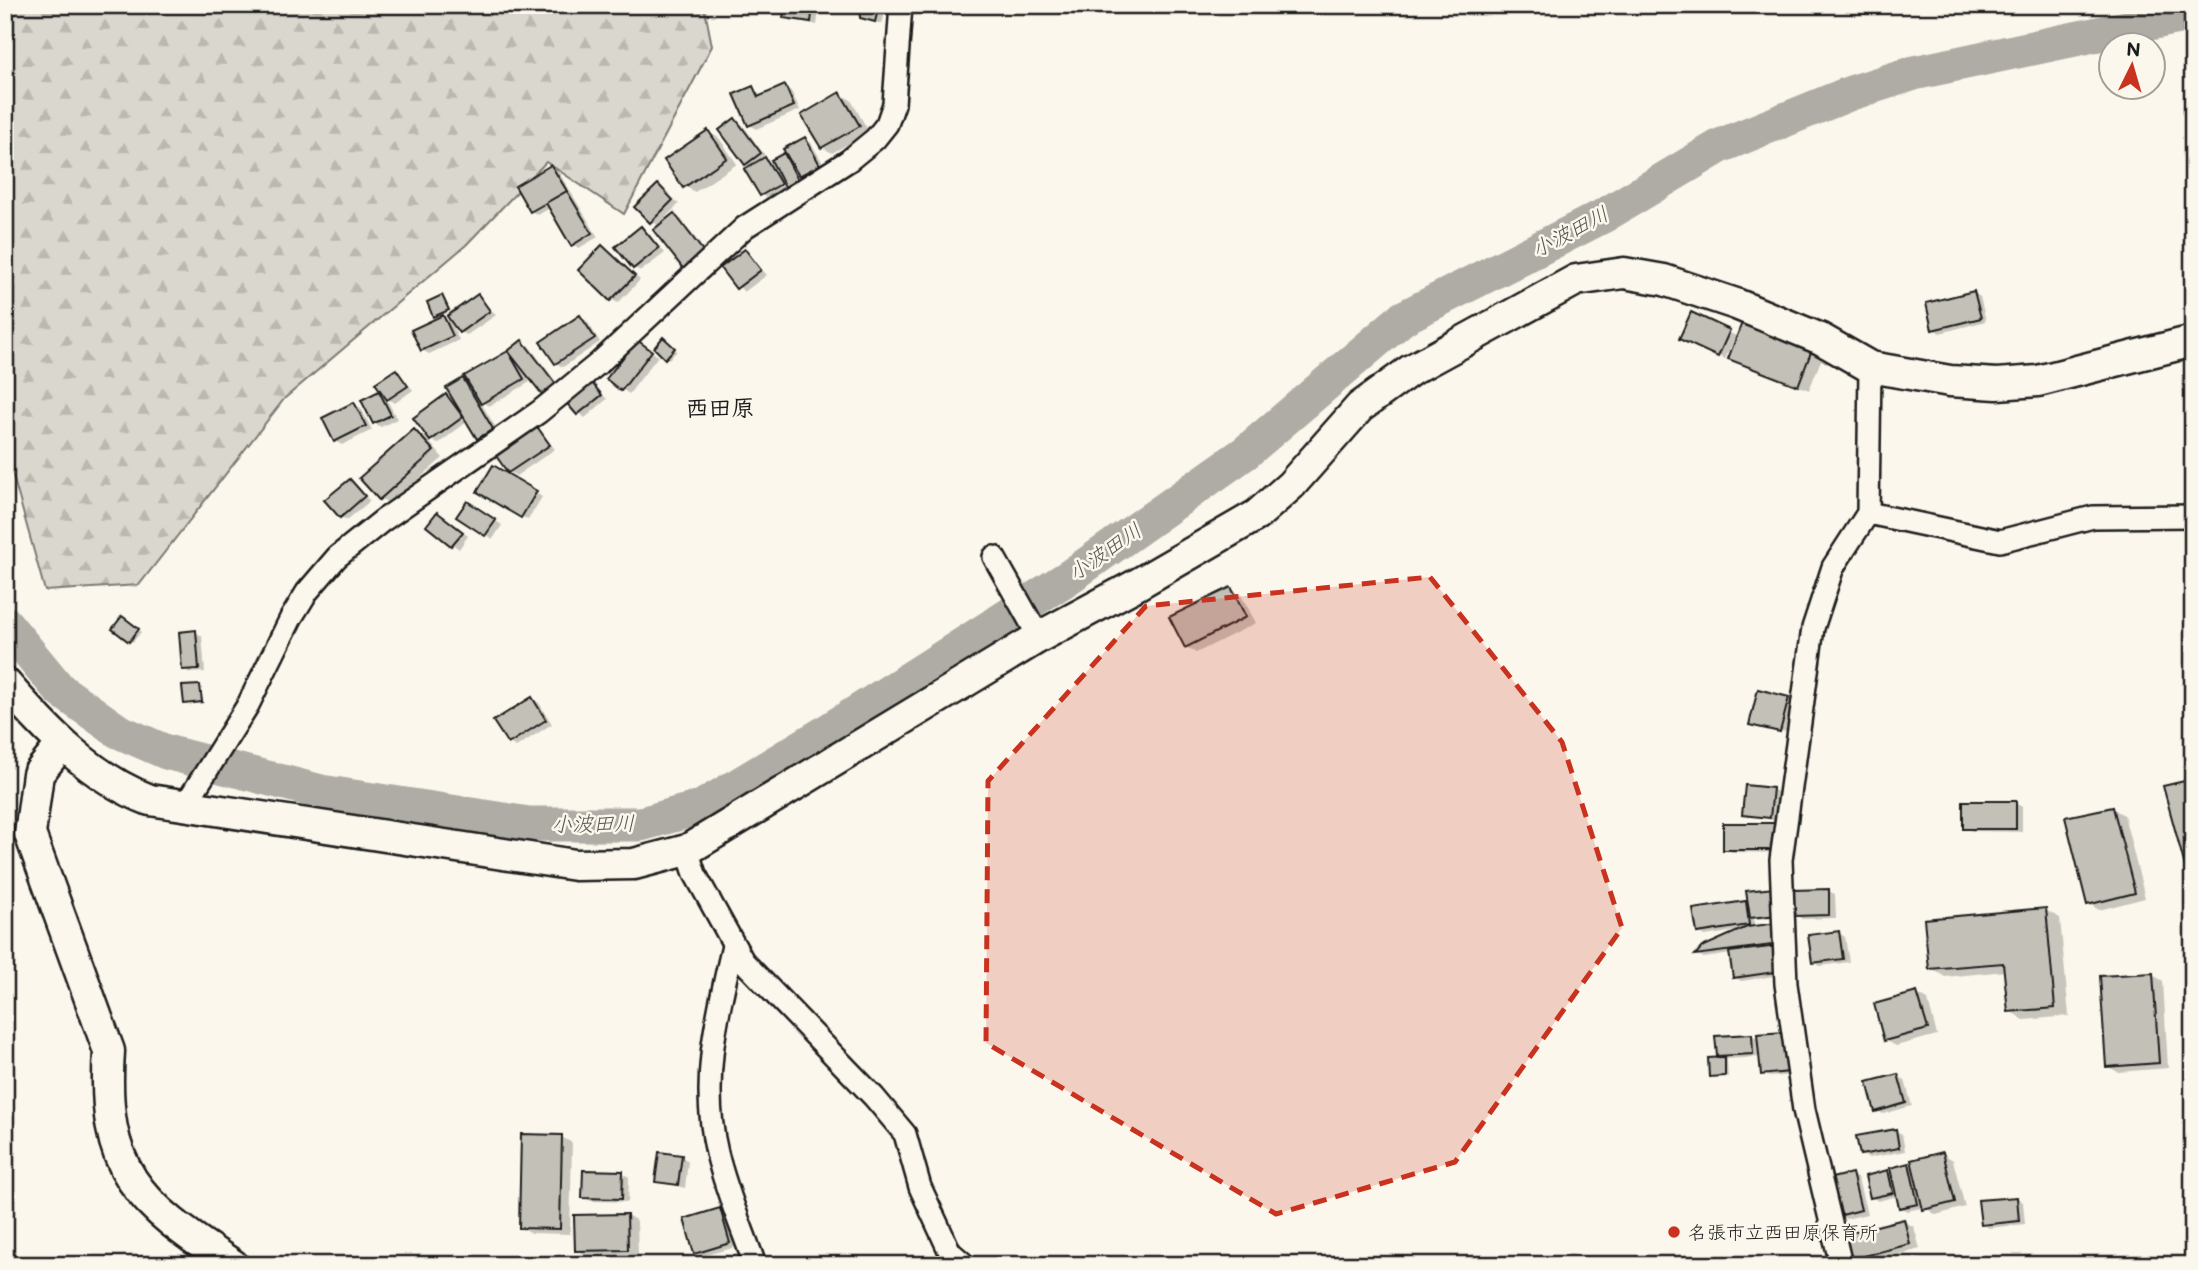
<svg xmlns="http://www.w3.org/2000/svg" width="2198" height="1270" viewBox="0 0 2198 1270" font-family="'Balsamiq Sans','Klee One',sans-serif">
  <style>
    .forest { fill: url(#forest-firs); stroke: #7b7a75; stroke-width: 2 }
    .shadow { fill: #0003 }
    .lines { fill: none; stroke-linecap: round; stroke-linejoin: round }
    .river { stroke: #afaca5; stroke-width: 35 }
    .building { fill: #c3c0b8; stroke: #1c1c1c; stroke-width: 2 }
    .street-casing { stroke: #1c1c1c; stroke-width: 26 }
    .secondary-casing { stroke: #1c1c1c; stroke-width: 35 }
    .street { stroke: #fbf7ec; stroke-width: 21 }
    .secondary { stroke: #fbf7ec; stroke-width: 30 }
    .marked { fill: #c8321e; fill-opacity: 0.2; stroke: #c8321e; stroke-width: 5; stroke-dasharray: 14 9; stroke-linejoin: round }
    .poi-dot { fill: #c8321e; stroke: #fbf7ec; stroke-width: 2.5 }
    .labels { text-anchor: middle; stroke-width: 5; stroke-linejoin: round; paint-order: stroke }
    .poi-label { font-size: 19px; fill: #1c1c1c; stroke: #fbf7ec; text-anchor: start }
    .water-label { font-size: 21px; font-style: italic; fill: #575653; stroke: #fbf7ec }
    .quarter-label { font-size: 23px; font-weight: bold; fill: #1c1c1c; stroke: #fbf7ec }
  </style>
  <defs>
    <pattern id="forest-firs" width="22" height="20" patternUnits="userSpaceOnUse" patternTransform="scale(1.75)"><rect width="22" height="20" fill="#dad7ce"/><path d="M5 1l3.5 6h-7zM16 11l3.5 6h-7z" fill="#bab8b0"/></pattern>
  </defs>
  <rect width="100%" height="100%" fill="#fbf7ec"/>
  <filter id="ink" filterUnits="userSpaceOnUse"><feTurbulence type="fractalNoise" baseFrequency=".0143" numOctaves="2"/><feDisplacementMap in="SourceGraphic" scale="14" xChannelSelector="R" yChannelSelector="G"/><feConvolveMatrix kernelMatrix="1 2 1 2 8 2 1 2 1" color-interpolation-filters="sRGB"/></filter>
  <g filter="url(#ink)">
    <!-- forest -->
    <path class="forest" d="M5,5H704L712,46L624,214L546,162L466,245L285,398L139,585L45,591L13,476L5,470Z"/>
    <!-- shadow -->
    <g class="shadow">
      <path d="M786,5H820L817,25L785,17Z"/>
      <path d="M846,5H887L882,24L869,21L862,17L860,9Z"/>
      <path d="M785,87L791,91L800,110L756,129L750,125L753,88L762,97Z"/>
      <path d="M840,94L851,100L869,132L832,153L822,147Z"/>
      <path d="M735,120L742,124L766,157L764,159L776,165L773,160L805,139L811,143L826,168L807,179L799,175L804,183L793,189L785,185L787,188L768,199L762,195L746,169L751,167L746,164Z"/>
      <path d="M708,132L719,138L737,164L695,192L685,186Z"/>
      <path d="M551,167L558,171L598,237L579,248L572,244L550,208L538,215L531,211Z"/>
      <path d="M658,186L679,204L658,225L651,221Z"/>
      <path d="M674,216L681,219L711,259L693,273Z"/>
      <path d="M642,228L665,253L641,271L634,268Z"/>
      <path d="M603,247L640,280L618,303L611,299Z"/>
      <path d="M745,251L767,275L744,292L722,268Z"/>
      <path d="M1974,293L1980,297L1986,321L1940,333L1934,329Z"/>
      <path d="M479,296L496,315L467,335L460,332Z"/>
      <path d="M442,297L450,311L441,316L450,321L459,340L429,354L422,350L439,319L435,316Z"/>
      <path d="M1692,314L1738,337L1744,322L1823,355L1809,390L1730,358L1736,341L1734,340L1725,359L1687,342Z"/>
      <path d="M580,318L587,321L600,342L563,367L556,363Z"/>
      <path d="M666,341L677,351L669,359L656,348Z"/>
      <path d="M522,342L529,346L564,392L526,371L530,382L489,406L480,401L499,433L484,441L478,438L468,421L438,444L431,440L446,396L457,403L463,380L472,385L467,376Z"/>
      <path d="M644,346L658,356L629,394L608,379Z"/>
      <path d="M396,371L413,390L395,403L386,398L397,419L381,427L374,423L379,393L387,398Z"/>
      <path d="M588,380L607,399L585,418L565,399Z"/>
      <path d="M354,404L361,408L372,430L342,445L335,441Z"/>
      <path d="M536,427L555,449L516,476L510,472L497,454Z"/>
      <path d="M414,431L425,437L443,458L390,504L380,498Z"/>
      <path d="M494,468L542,497L528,520L479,491Z"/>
      <path d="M350,481L370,501L347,520L341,517Z"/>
      <path d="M468,503L502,525L493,539L459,517Z"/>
      <path d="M444,518L468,536L459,549L428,526Z"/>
      <path d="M1231,589L1241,595L1256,623L1196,653L1186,647Z"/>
      <path d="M125,619L141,632L133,642L114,628Z"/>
      <path d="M195,632L202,636L205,672L190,673L184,669Z"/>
      <path d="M200,686L204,703H185Z"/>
      <path d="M1788,698L1795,702L1787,732L1756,725Z"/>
      <path d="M532,699L539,703L552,724L516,747L509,743Z"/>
      <path d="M1772,789L1779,793L1776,821L1744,814Z"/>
      <path d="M2015,803L2022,807V832L1972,831L1965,828Z"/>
      <path d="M2113,809L2124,815L2145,898L2099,910L2089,904Z"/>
      <path d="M1725,825L1784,853L1732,852L1725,848Z"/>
      <path d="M1828,891L1835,894L1836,918L1802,919L1796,915Z"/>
      <path d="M1746,903L1783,918L1754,919L1755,927L1778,948L1787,974L1741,981L1735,977L1731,954L1704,958L1698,955L1742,930L1705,936L1698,932Z"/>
      <path d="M2045,910L2060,918L2069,1016L2024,1020L2010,1011L2006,971L1945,977L1931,968Z"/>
      <path d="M1839,933L1845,937L1849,962L1820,966L1813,962Z"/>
      <path d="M2153,975L2163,981L2168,1068L2118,1072L2107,1066Z"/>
      <path d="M1917,994L1928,1000L1937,1035L1896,1046L1885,1040Z"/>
      <path d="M1751,1035L1760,1040L1795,1075L1769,1077L1763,1073L1761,1057L1727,1059L1728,1077L1711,1076L1710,1059H1725L1718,1055Z"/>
      <path d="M1898,1076L1905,1080L1912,1106L1883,1114L1876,1110Z"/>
      <path d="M1895,1131L1902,1134L1905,1151L1868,1158L1861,1154Z"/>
      <path d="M562,1137L572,1143L570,1234L531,1233L521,1227Z"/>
      <path d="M1943,1154L1953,1160L1965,1207L1936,1215L1925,1207L1907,1211L1900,1207L1898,1196L1878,1201L1872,1197L1887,1172L1894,1176L1909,1165L1915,1168Z"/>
      <path d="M682,1157L688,1161L685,1188L657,1181Z"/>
      <path d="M622,1173L629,1177L628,1202L591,1201L584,1197Z"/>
      <path d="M1852,1175L1858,1179L1867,1214L1846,1219L1839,1215Z"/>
      <path d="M2017,1198L2023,1202L2025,1224L1989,1228L1983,1224Z"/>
      <path d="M720,1210L727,1214L736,1247L702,1256L695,1252Z"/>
      <path d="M627,1215L637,1221L638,1255L587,1256L577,1250Z"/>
      <path d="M1903,1221L1914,1227L1920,1249L1860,1265L1849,1259Z"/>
    </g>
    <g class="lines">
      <!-- river -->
      <path class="river" d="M5,623L60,690L118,731L166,752L321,792L529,824H641L702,807L820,736L1069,577L1245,453L1403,318L1603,216L1720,146L1851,93L1914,73L2193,14"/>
    </g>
    <!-- building -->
    <g class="building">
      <path d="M785,5H813L811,22L783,18Z"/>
      <path d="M859,5H879L875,22L860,18Z"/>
      <path d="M785,85L794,106L748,126L734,94L753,86L758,97Z"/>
      <path d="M840,92L860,126L821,148L801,115Z"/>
      <path d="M735,118L761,153L745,165L719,130Z"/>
      <path d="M708,130L727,158L683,188L664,160Z"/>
      <path d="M805,137L820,165L799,176L783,149Z"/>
      <path d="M784,153L798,180L785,187L771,160Z"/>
      <path d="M765,157L781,184L760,196L744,169Z"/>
      <path d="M551,165L567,191L530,212L515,186Z"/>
      <path d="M658,184L673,200L650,223L634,207Z"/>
      <path d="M567,191L592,233L571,246L546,203Z"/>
      <path d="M674,213L706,255L685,271L653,230Z"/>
      <path d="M641,226L659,248L633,269L615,247Z"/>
      <path d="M602,245L635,276L610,301L578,270Z"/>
      <path d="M745,249L761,270L736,289L720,268Z"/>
      <path d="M1974,291L1981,318L1932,330L1926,303Z"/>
      <path d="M478,294L490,311L459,333L447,316Z"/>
      <path d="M442,295L449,310L433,317L427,302Z"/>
      <path d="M1691,312L1730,330L1718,357L1679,339Z"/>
      <path d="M443,315L453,336L421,351L411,330Z"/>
      <path d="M580,315L595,338L555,364L540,342Z"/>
      <path d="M1743,320L1813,347L1798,386L1728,359Z"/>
      <path d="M663,337L675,348L665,359L654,348Z"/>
      <path d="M522,340L558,387L545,398L508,351Z"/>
      <path d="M637,340L652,351L621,391L606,379Z"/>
      <path d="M508,351L524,379L481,404L464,376Z"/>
      <path d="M396,369L408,386L387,400L375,383Z"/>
      <path d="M463,378L493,429L477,439L446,388Z"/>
      <path d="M588,378L602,395L577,415L563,399Z"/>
      <path d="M379,391L391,415L373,424L361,400Z"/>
      <path d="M446,394L463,417L430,441L413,418Z"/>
      <path d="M354,402L366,426L334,442L322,418Z"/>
      <path d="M536,425L550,445L508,473L494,453Z"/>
      <path d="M414,429L434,451L379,500L359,478Z"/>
      <path d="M493,465L537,491L521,518L477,492Z"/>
      <path d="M350,479L365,496L340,518L324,500Z"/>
      <path d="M467,501L496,520L485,536L456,517Z"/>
      <path d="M437,512L463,532L451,546L426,526Z"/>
      <path d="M1231,587L1246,617L1185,648L1169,617Z"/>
      <path d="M122,616L139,629L129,642L112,629Z"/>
      <path d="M196,630L199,669L182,670L179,632Z"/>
      <path d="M200,685L202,702L184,704L182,686Z"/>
      <path d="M1758,689L1789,697L1780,732L1749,725Z"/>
      <path d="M532,697L546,720L508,744L493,721Z"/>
      <path d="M2193,779V888H2191L2163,786Z"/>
      <path d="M1745,785L1773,788L1770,818L1742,815Z"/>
      <rect x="1963" y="801" width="53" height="28"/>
      <path d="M2113,807L2135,893L2087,905L2065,817Z"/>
      <path d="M1723,823H1778L1777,850H1723Z"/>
      <path d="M1774,888L1777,915L1750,918L1746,891Z"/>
      <path d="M1829,889V915L1794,916L1793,890Z"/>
      <path d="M1746,901L1749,925L1697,933L1693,909Z"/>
      <path d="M2046,908L2055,1008L2008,1012L2003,963L1929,969L1924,919Z"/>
      <path d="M1777,923L1780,944L1695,955L1702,947L1747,927Z"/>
      <path d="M1839,931L1843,959L1812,963L1808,935Z"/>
      <path d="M1778,946L1782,971L1733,978L1729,952Z"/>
      <path d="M2153,973L2159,1063L2106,1067L2100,976Z"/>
      <path d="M1917,992L1928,1029L1884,1041L1874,1004Z"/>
      <path d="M1785,1032L1789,1072L1761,1075L1757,1034Z"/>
      <path d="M1752,1034L1753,1054L1717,1056L1715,1036Z"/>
      <path d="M1725,1057V1076L1709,1077L1708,1058Z"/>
      <path d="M1898,1074L1906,1103L1875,1112L1867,1082Z"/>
      <path d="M1896,1129L1899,1148L1860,1155L1856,1136Z"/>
      <path d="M521,1134L562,1135L560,1229L519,1228Z"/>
      <path d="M659,1152L682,1155L678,1185L655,1182Z"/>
      <path d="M1943,1152L1955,1202L1923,1210L1911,1160Z"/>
      <path d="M1909,1163L1918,1204L1899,1208L1890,1168Z"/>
      <path d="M583,1170L623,1171L622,1199L582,1198Z"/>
      <path d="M1888,1170L1893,1193L1870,1198L1865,1176Z"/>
      <path d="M1852,1173L1861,1210L1838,1216L1828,1179Z"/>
      <path d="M2017,1197L2019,1221L1981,1225L1978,1200Z"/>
      <path d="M720,1208L730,1243L694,1254L684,1219Z"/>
      <path d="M627,1214L628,1250L575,1251L574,1215Z"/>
      <path d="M1904,1219L1910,1244L1848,1260L1841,1235Z"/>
    </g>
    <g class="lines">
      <!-- street casing -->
      <g class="street-casing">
        <g id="street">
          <path d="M1868,513L2000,541L2093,517L2193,516"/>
          <path d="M994,557L1039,637"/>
          <path d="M184,807L248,705L291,618L307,592L337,557L382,521L539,412L599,363L745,227L848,161L875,139L887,124L894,104L901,5"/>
          <path d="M687,850L695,874L743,961L874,1097L905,1134L920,1187L950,1252L965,1265"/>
          <path d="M733,946C717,1014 700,1083 717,1153C726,1191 742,1228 755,1265"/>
          <path d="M1841,1265L1804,1110L1786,984L1781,860L1813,628L1833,567L1868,513L1870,367"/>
        </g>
      </g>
      <!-- secondary casing -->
      <g class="secondary-casing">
        <g id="secondary">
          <path d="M5,683C46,730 91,778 150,800L575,865L634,864L687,850L1039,637L1136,585L1257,515L1291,485L1360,407L1411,370L1576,280L1624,273L1664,280L1736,304L1821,339L1870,367L1950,381L1997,384L2038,381L2193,341"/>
          <path d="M62,744L38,774L30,834L109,1051C101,1172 138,1203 233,1265"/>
        </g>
      </g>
      <!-- street -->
      <use href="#street" class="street"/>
      <!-- secondary -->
      <use href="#secondary" class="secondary"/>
    </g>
  </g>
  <!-- marked area -->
  <path class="marked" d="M1430,577L1562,742L1622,928L1455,1162L1276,1214L986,1043L988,781L1146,606Z"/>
  <!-- markers -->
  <circle class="poi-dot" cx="1674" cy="1232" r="7"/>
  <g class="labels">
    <!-- poi labels -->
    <g class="poi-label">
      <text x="1688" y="1239">名張市立西田原保育所</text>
    </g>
    <!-- water labels -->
    <g class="water-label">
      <text transform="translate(1570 232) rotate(-28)" y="7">小波田川</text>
      <text transform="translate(1105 552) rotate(-35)" y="7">小波田川</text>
      <text transform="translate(593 824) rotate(-1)" y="7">小波田川</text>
    </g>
    <!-- quarter labels -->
    <g class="quarter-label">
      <text x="720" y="416">西田原</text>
    </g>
  </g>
  <!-- margin -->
  <rect width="2198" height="1270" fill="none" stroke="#fbf7ec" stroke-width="28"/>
  <rect x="14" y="14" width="2170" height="1242" fill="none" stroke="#1c1c1c" stroke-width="2.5" filter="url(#ink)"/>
  <!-- north arrow -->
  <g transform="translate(2132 66) rotate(5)"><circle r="33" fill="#fbf7ec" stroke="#a29f99" stroke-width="2"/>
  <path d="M0-5L12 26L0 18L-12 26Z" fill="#c8321e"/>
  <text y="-10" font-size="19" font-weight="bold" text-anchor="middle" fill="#1c1c1c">N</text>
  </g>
</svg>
